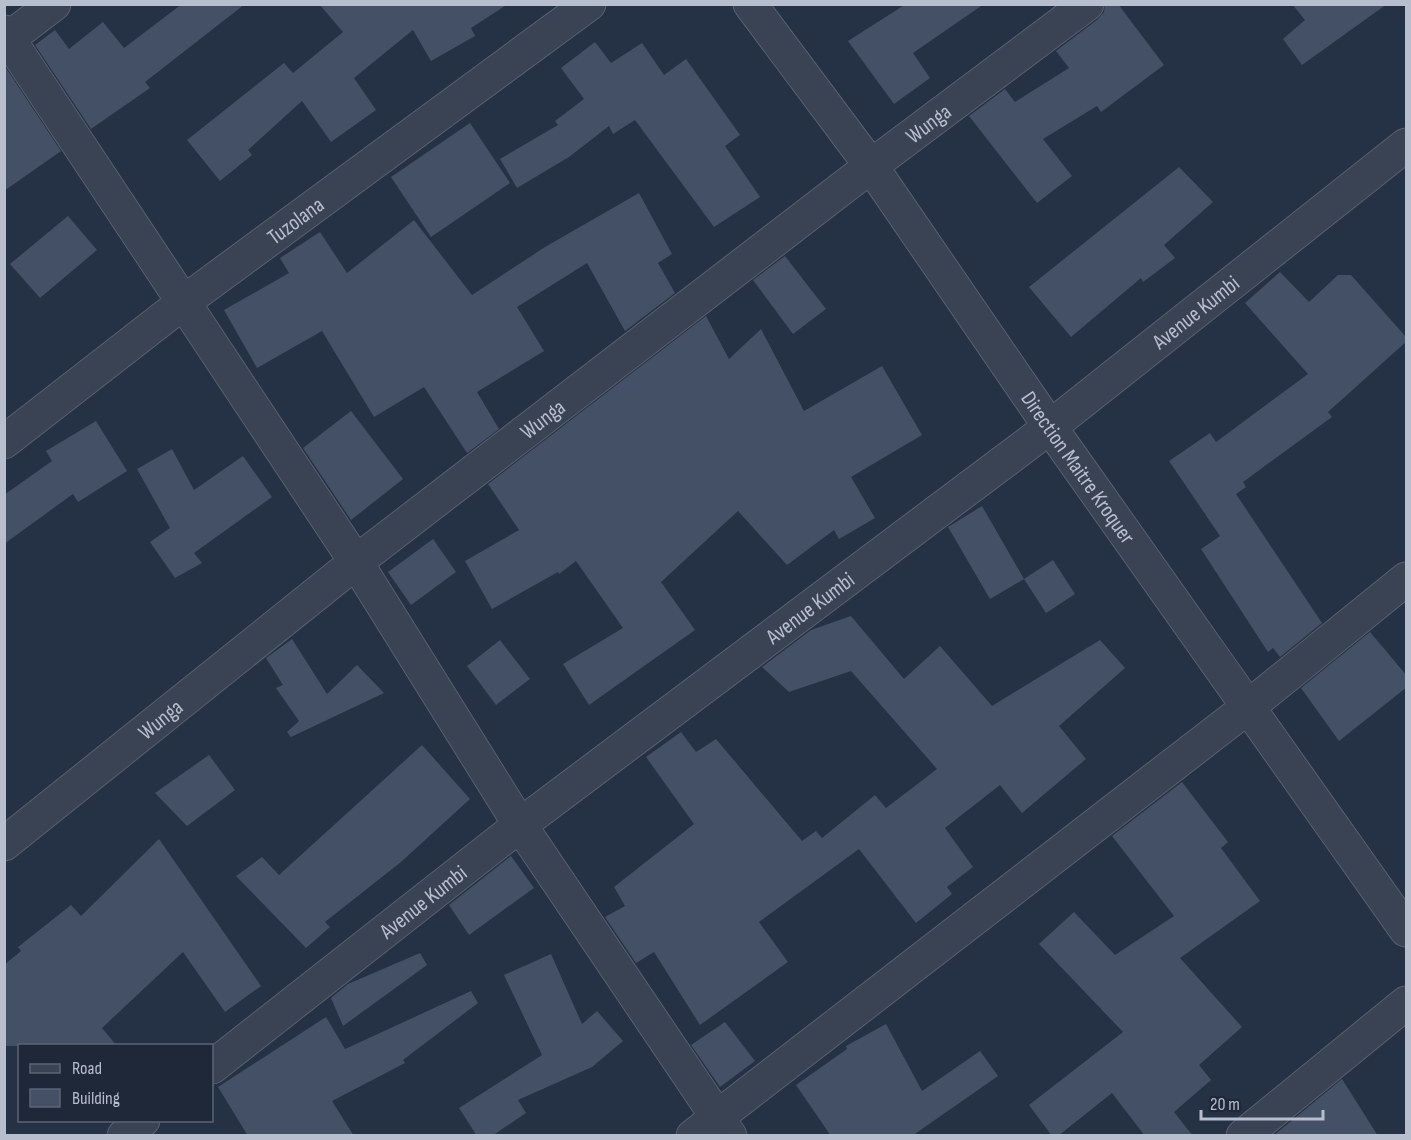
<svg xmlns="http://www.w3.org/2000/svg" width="1411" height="1140" viewBox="0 0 1411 1140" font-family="'Sofia Sans Condensed',sans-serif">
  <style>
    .building { fill: #445066 }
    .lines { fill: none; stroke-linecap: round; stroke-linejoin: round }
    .minor-casing { stroke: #586170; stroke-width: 35 }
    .minor { stroke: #3a4353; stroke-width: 33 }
    .labels { text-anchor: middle; stroke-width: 5; stroke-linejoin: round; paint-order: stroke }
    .street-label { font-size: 22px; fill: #b7becd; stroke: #1e2838 }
  </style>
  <rect width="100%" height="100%" fill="#253144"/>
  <!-- building -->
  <g class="building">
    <path d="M182,4H245L145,82L150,88L91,129L35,45L55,30L69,49L103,22L124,48Z"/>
    <path d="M319,4H508L471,28L475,36L431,61L413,30L354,78L376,110L331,142L302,101L248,150L252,155L220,181L187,140L284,63L293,73L343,32Z"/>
    <path d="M906,4H984L913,53L930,78L894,104L848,41Z"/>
    <path d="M1105,4H1118L1164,65L1101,112L1097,106L1043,139L1072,176L1037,203L969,116L1005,89L1015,102L1069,68L1056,51L1098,19L1104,12Z"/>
    <path d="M1292,4H1387L1302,65L1283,39L1305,20Z"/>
    <path d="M595,42L611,63L642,43L664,75L686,59L740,135L725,146L760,197L714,227L635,120L613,134L609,126L569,157L517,188L500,159L558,125L555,121L584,99L561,68Z"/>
    <path d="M6,68L61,151L4,191V69Z"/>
    <path d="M470,123L510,183L431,237L391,177Z"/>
    <path d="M1179,167L1213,202L1164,245L1175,258L1143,282L1141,278L1071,337L1029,287Z"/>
    <path d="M639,193L672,254L658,263L675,293L625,331L587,263L517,307L544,351L477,392L499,429L467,453L424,387L374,417L322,331L257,368L224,310L289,273L280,258L320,232L347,273L414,220L472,295L545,247Z"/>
    <path d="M68,216L97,250L40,298L10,264Z"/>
    <path d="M785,256L826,309L793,334L753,280Z"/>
    <path d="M1280,272L1309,302L1338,275H1351L1407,338V341L1328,412L1332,417L1243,482L1246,487L1236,494L1322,623L1280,657L1273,648L1268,652L1201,549L1220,536L1169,461L1210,433L1216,442L1308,374L1245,303Z"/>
    <path d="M706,316L729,359L761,329L804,411L882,366L922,435L851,477L875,518L839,539L834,530L787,565L738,511L661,582L695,630L589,705L563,664L623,628L576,561L559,574L558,572L492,609L465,561L519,530L488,484Z"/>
    <path d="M351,411L403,479L351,520L303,448Z"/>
    <path d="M96,421L127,471L78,502L73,494L4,544V495L52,461L46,451Z"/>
    <path d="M172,449L194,490L243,456L272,497L194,553L202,563L175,578L150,542L170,528L137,469Z"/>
    <path d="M982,506L1024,579L990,599L948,527Z"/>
    <path d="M433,539L456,572L411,605L388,572Z"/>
    <path d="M1053,560L1075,594L1046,613L1024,579Z"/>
    <path d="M851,616L904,679L940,646L992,706L1100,640L1125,668L1059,726L1086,759L1022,813L1000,785L945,828L973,867L947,887L952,894L916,923L859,849L759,922L788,962L700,1025L654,952L636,963L605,917L625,906L614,887L694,824L646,757L681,732L696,752L716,739L802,841L816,831L822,838L875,795L886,808L937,769L851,671L789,692L762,667L811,630Z"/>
    <path d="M1370,632L1407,676V687L1339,741L1301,688Z"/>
    <path d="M292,639L327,694L357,665L384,693L291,737L287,732L299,721L276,688L283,685L266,658Z"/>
    <path d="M500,640L530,679L496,705L467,666Z"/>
    <path d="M422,745L470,799L401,862L325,922L330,927L306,948L236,876L262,857L279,875Z"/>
    <path d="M209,755L235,790L187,826L155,793Z"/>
    <path d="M1182,782L1228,842L1221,848L1260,901L1180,958L1242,1027L1199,1065L1211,1080L1174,1112L1193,1136H1145L1112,1093L1058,1136H1052L1029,1105L1123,1032L1039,944L1074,912L1115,955L1174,916L1112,836Z"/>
    <path d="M159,839L261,986L225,1012L183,952L102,1028L117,1046H4V965L21,951L18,947L71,905L81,916Z"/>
    <path d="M511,856L534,888L469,935L449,905Z"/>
    <path d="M420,953L427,965L343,1026L331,998L348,984Z"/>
    <path d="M551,954L582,1024L597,1011L623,1041L592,1067L518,1100L526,1113L492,1136H477L459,1108L542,1055L504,975Z"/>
    <path d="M471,991L478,1003L403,1060L405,1063L332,1101L354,1136H248L218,1087L326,1017L345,1049Z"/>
    <path d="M725,1022L755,1061L720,1087L691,1045Z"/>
    <path d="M886,1024L922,1091L980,1051L998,1076L912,1136H831L796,1085L847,1049L846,1046Z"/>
    <path d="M1342,1079L1378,1136H1273Z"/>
  </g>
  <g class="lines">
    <!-- minor casing -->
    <g class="minor-casing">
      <g id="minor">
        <path id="s1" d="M750,4L871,166L1050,427L1406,930"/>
        <path d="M4,32L356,562L520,825L730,1136"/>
        <path d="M4,42L54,4"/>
        <path id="s2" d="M4,442L184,302L589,4"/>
        <path id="s3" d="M4,844L356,562L871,166L1087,4"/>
        <path id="s4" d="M212,1067L520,825L1050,427L1406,145"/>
        <path d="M124,1136L143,1120"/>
        <path d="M693,1136L1248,707L1406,579"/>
        <path d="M1243,1136L1406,1003"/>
      </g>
    </g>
    <!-- minor -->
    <use href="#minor" class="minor"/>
  </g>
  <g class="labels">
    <!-- street labels -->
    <g class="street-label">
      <text dy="8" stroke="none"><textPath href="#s3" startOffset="1172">Wunga</textPath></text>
      <text dy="8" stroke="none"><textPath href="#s2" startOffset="366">Tuzolana</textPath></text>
      <text dy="8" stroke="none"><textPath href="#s4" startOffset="1240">Avenue Kumbi</textPath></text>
      <text dy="8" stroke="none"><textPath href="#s3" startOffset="686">Wunga</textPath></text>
      <text dy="8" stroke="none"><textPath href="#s1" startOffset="568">Direction Maitre Kroquer</textPath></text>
      <text dy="8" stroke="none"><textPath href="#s4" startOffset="754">Avenue Kumbi</textPath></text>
      <text dy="8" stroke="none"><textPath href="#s3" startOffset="200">Wunga</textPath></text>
      <text dy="8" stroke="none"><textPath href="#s4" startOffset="268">Avenue Kumbi</textPath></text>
    </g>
  </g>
  <!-- border -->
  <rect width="1411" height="1140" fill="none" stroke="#b7becd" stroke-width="12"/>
  <!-- legend -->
  <rect x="18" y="1044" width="195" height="78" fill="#1e2838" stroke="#5b6474" stroke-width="1.5"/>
  <rect x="30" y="1064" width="30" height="9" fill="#3a4353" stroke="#5b6474" stroke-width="1.5"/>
  <text x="72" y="1074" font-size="18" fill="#b7becd">Road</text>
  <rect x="30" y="1089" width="30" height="18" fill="#445066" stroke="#5b6474" stroke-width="1.5"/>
  <text x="72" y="1104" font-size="18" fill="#b7becd">Building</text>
  <!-- scale -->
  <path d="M1201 1110v9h122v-9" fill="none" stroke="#b7becd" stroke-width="3"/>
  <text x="1210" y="1110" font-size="18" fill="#b7becd" stroke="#1e2838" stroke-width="4.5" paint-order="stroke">20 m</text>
</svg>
